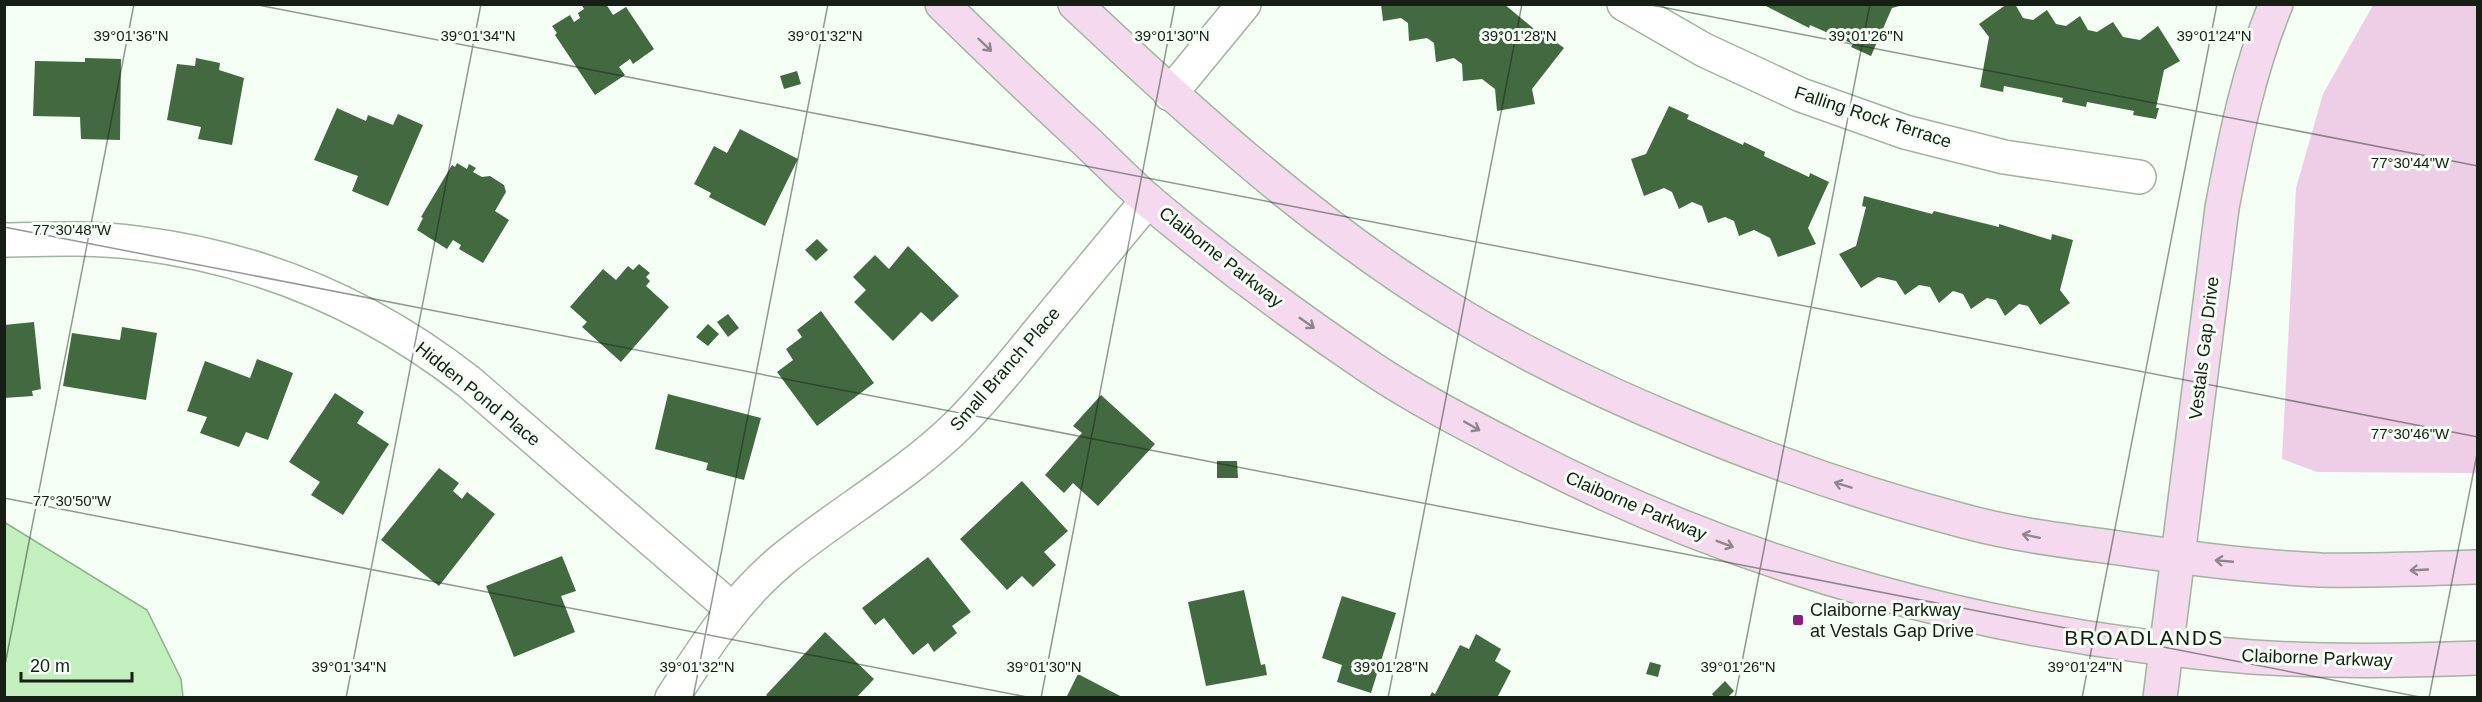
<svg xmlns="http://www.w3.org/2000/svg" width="2482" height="702" viewBox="0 0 2482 702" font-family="Arial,sans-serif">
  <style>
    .green { fill: #eecde6 }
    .water { fill: #c3efbf; stroke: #8fb08c; stroke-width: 1.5 }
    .building { fill: #42693f }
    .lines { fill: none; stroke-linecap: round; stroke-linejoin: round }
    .street-casing { stroke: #a0b49e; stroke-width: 36 }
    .secondary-casing { stroke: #a0b49e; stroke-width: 36 }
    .street { stroke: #fff; stroke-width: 33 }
    .secondary { stroke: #f4d9ef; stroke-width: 33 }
    .oneway { stroke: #90858d }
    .ticks { fill: none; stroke: #161e16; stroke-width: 1.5; stroke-opacity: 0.45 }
    .poi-dot { fill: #8d1d7f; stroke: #f5fef4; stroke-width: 2 }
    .labels { text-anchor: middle; stroke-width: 6; stroke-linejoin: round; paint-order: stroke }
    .street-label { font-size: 18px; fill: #161e16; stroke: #f5fef4 }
    .poi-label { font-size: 18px; fill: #161e16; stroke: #f5fef4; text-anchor: start }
    .quarter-label { font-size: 21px; letter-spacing: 1.5px; fill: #161e16; stroke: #f5fef4 }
    .ticks-label { font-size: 15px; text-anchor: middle; fill: #161e16; stroke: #f5fef4; stroke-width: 6; stroke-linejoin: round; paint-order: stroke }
  </style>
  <rect width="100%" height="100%" fill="#f5fef4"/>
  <!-- green -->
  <path class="green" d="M2373,5H2477V473L2317,472L2282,459L2296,188L2323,94Z"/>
  <!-- water -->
  <path class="water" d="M4,522L147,610L181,679L183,697H5Z"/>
  <!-- building -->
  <g class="building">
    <path d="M581,4H606L613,15L626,7L654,49L633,64L630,59L619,67L625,75L595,95L555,35L557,33L552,26L570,15L574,22L580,18L578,13L584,9Z"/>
    <path d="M1381,4H1504L1545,38L1548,36L1564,48L1532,89L1535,104L1497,111L1495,89L1482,79L1463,81L1462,64L1454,58L1436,62L1434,43L1427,38L1409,41L1408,23L1401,18L1383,21Z"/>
    <path d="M1762,4H1903V5L1892,8L1871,56L1851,47L1853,44L1810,25L1809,28Z"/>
    <path d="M2007,4H2015L2023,18L2033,20L2047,10L2056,24L2066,26L2080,16L2088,30L2097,32L2113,22L2123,37L2140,40L2158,26L2180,61L2164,70L2156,108H2159L2156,119L2133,115L2134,111L2087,102L2086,107L2062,102L2063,98L2004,86L2003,92L1980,87L1989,37L1979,24Z"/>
    <path d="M85,58L121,59L120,140L81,139L80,117L33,116L35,61L85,62Z"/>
    <path d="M196,58L220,63L219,70L244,78L232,145L198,139L201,127L167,120L177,64L195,66Z"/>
    <path d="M797,71L801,84L784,89L780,76Z"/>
    <path d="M1669,106L1689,115L1687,119L1743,145L1744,142L1765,152L1764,156L1809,177L1810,173L1829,182L1808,228L1816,244L1778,257L1770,238L1754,230L1739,236L1734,221L1725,217L1708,223L1702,206L1692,202L1679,209L1672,192L1664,188L1644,196L1631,159L1646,154Z"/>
    <path d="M337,108L366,121L368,115L393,125L398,114L423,125L388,206L352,191L358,176L314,160Z"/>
    <path d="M740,129L798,159L765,226L709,197L711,193L694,184L714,146L727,153Z"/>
    <path d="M457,163L467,169L469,164L476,168L473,172L482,177L490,176L504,185L506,192L495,211L509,220L483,263L459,249L461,245L453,240L447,249L417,230L423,218L421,217L452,165L455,167Z"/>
    <path d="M1864,196L1932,214L1934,211L1999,227V224L2051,240L2052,234L2073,240L2060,290L2070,303L2040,325L2028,306L2019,304L2005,316L1996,300L1987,298L1971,309L1963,294L1953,291L1939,303L1930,287L1919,285L1905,295L1896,281L1878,277L1861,288L1839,254L1856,246L1866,207L1862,206Z"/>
    <path d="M817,239L828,250L816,261L805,250Z"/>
    <path d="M908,246L959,296L932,322L921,312L893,341L854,302L866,290L853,277L875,255L889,269Z"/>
    <path d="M639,264L650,273L646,277L650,281L646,286L669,307L621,362L582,327L587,322L570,307L603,269L616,280L628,266L633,270Z"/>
    <path d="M821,311L874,383L817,426L777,372L793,360L786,349L802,337L797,330Z"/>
    <path d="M728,314L739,328L728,337L717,322Z"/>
    <path d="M34,322L41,389L32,391L33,396L4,398V325Z"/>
    <path d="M708,324L719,334L708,346L696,337Z"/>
    <path d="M122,327L157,333L146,400L63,386L72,333L120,340Z"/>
    <path d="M257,359L293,373L268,440L246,432L239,447L200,433L207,417L187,411L205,361L250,378Z"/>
    <path d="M335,393L364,412L357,423L389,444L343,515L311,495L320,482L289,462Z"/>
    <path d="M668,394L761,418L744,480L706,470L708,463L655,449Z"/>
    <path d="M1101,395L1155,444L1098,506L1073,483L1064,493L1045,475L1082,433L1073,426Z"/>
    <path d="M1217,461H1237L1238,478H1217Z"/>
    <path d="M439,468L459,483L453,491L462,499L467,492L495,514L439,586L381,540Z"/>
    <path d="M1022,481L1068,531L1044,552L1056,565L1033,587L1022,576L1007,590L960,539Z"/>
    <path d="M562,556L576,591L561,596L575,632L514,657L486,586Z"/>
    <path d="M928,557L971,612L952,626L957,633L934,652L928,643L913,655L884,618L875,625L862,608Z"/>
    <path d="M1244,590L1261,665L1265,664L1267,675L1206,686L1188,602Z"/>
    <path d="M1342,596L1396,613L1371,693L1337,682L1342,665L1322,658Z"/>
    <path d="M825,632L874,679L856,698H769L766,695Z"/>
    <path d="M1476,634L1501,649L1495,661L1511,671L1497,698H1429L1432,692L1435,694L1460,645L1469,649Z"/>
    <path d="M1650,662L1661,665L1658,677L1646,674Z"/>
    <path d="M1078,674L1124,698H1066Z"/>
    <path d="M1725,681L1734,691L1727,698H1715L1712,694Z"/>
  </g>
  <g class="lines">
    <!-- street casing -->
    <g class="street-casing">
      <g id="street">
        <path d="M1624,4L1704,50L1801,95L1905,132L2004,157L2139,177"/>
        <path d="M1170,94L1244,4"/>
        <path d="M4,240C49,239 93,237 137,243C260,258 372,306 469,382L733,610"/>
        <path d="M672,698C704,648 736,598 782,560C839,513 905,477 958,425C988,395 1014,362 1041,329C1077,286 1112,243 1148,200"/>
      </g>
    </g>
    <!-- secondary casing -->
    <g class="secondary-casing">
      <g id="secondary">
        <path d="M942,4C990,51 1038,97 1087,142C1108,162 1128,183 1150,202C1220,261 1295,317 1371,368C1419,400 1472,427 1522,453C1748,571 1998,638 2252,657C2327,662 2402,661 2478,658"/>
        <path d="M1075,4C1193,115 1313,225 1452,310C1525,355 1603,392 1683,425C1774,463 1868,496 1964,521C2015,535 2067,541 2118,548C2185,558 2254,567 2321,570C2373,571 2425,569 2478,567"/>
        <path d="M2160,698L2222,208C2235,139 2249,69 2276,4"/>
      </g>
    </g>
    <!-- street -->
    <use href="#street" class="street"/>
    <!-- secondary -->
    <use href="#secondary" class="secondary"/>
  </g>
  <!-- one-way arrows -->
  <defs><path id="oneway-shaft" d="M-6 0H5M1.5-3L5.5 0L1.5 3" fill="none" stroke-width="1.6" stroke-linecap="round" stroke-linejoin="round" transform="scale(1.5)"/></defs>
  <g class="oneway">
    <use href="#oneway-shaft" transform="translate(985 45) rotate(44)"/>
    <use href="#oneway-shaft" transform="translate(1307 323) rotate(35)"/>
    <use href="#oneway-shaft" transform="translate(1472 426) rotate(30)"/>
    <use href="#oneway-shaft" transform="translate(1843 485) rotate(-163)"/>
    <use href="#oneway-shaft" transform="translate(2031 536) rotate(-168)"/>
    <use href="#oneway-shaft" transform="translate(1725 544) rotate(21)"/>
    <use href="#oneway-shaft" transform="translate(2224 561) rotate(-175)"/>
    <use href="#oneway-shaft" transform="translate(2419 570) rotate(177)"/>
  </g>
  <!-- ticks -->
  <path class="ticks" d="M253,4L2478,437M1646,4L2478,166M4,227L2425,698M4,498L1032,698M4,670L134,4M346,698L481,4M693,698L828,4M1041,698L1175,4M1388,698L1522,4M1735,698L1870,4M2082,698L2217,4M2429,698L2478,449"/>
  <!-- markers -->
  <rect class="poi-dot" x="1792" y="614" width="12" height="12" rx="3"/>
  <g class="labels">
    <!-- street labels -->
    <g class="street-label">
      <text transform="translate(1873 117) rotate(18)" y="6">Falling Rock Terrace</text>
      <text transform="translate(1221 257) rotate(38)" y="6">Claiborne Parkway</text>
      <text transform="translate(2204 348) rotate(-83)" y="6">Vestals Gap Drive</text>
      <text transform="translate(1005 369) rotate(-49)" y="6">Small Branch Place</text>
      <text transform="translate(478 394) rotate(39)" y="6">Hidden Pond Place</text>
      <text transform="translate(1636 506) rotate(23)" y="6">Claiborne Parkway</text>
      <text transform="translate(2317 658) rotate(2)" y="6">Claiborne Parkway</text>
    </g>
    <!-- poi labels -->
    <g class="poi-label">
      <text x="1810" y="616">Claiborne Parkway<tspan x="1810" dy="21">at Vestals Gap Drive</tspan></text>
    </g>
    <!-- quarter labels -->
    <g class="quarter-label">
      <text x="2144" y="645">BROADLANDS</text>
    </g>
  </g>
  <g class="ticks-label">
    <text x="131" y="41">39°01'36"N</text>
    <text x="478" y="41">39°01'34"N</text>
    <text x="825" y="41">39°01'32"N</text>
    <text x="1172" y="41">39°01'30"N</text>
    <text x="1519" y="41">39°01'28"N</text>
    <text x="1866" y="41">39°01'26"N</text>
    <text x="2214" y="41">39°01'24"N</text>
    <text x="2410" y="168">77°30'44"W</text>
    <text x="72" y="235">77°30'48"W</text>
    <text x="2410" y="439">77°30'46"W</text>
    <text x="72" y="506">77°30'50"W</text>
    <text x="349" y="672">39°01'34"N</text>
    <text x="697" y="672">39°01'32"N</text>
    <text x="1044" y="672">39°01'30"N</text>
    <text x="1391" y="672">39°01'28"N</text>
    <text x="1738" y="672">39°01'26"N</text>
    <text x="2085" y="672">39°01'24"N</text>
  </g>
  <!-- border -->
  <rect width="2482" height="702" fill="none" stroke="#161e16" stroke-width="12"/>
  <!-- scale -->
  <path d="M21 672v9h111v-9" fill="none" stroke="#161e16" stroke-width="3"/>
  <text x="30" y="672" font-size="18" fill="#161e16" stroke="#f5fef4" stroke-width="4.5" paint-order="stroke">20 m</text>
</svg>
